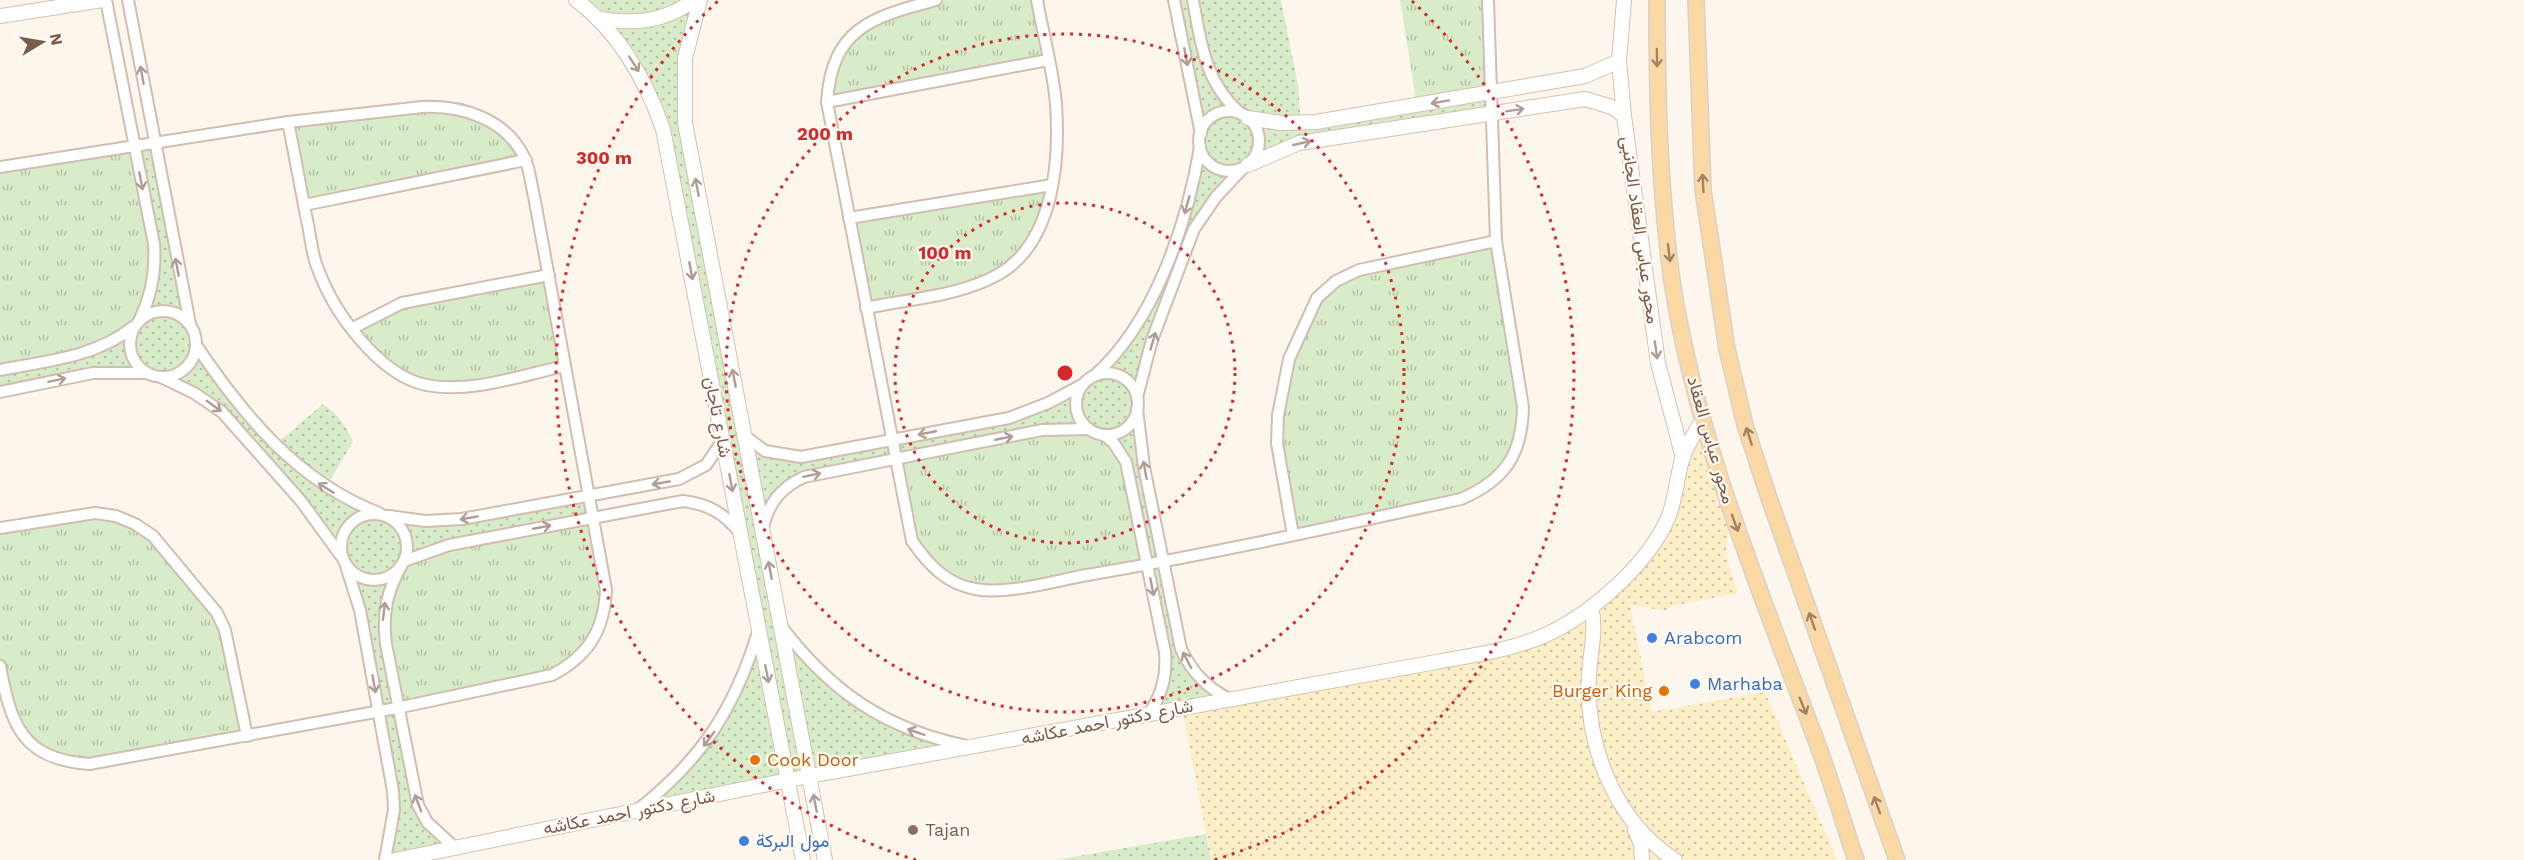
<svg xmlns="http://www.w3.org/2000/svg" width="2524" height="860" viewBox="0 0 2524 860" font-family="'Work Sans',Vazirmatn,sans-serif">
  <style>
    .grass { fill: url(#grass-dots) }
    .sand { fill: url(#sand-dots) }
    .park { fill: url(#park-tufts) }
    .lines { fill: none; stroke-linecap: round; stroke-linejoin: round }
    .street-casing { stroke: #d1beb0; stroke-width: 14 }
    .secondary-casing { stroke: #d6c0b0; stroke-width: 16 }
    .primary-casing { stroke: #dad1cd; stroke-width: 18 }
    .street { stroke: #fff; stroke-width: 10 }
    .secondary { stroke: #fff; stroke-width: 14 }
    .primary { stroke: #fbd9a5; stroke-width: 15 }
    .oneway { stroke: #af9d94 }
    .oneway2 { stroke: #a18267 }
    .ring { fill: none; stroke: #d62828; stroke-width: 3; stroke-dasharray: 3 6 }
    .shop-dot { fill: #3f7fe0; stroke: #fffaf3; stroke-width: 2 }
    .food-dot { fill: #e8710a; stroke: #fffaf3; stroke-width: 2 }
    .education-dot { fill: #8d6e63; stroke: #fffaf3; stroke-width: 2 }
    .labels { text-anchor: middle; stroke-width: 4.5; stroke-linejoin: round; paint-order: stroke }
    .street-label { font-size: 18px; fill: #7a5c4d; stroke: #fffaf3 }
    .shop-label { font-size: 18px; fill: #366cbe; stroke: #fffaf3; text-anchor: start }
    .food-label { font-size: 18px; fill: #c56008; stroke: #fffaf3; text-anchor: end }
    .education-label { font-size: 18px; fill: #785e54; stroke: #fffaf3; text-anchor: start }
    .centre { fill: #d62828; stroke: #fffaf3; stroke-width: 3 }
    .ring-label { font-size: 18px; text-anchor: middle; font-weight: bold; fill: #d62828; stroke: #fffaf3; stroke-width: 4.5; stroke-linejoin: round; paint-order: stroke }
  </style>
  <defs>
    <pattern id="grass-dots" width="8" height="8" patternUnits="userSpaceOnUse" patternTransform="scale(1.5)"><rect width="8" height="8" fill="#d8ecc9"/><path d="M2 2h.1M6 6h.1" fill="none" stroke="#b4c2a5" stroke-width="1.8" stroke-linecap="round"/></pattern>
    <pattern id="sand-dots" width="8" height="8" patternUnits="userSpaceOnUse" patternTransform="scale(1.5)"><rect width="8" height="8" fill="#fcefc7"/><path d="M2 2h.1M6 6h.1" fill="none" stroke="#d1c5a4" stroke-width="1.8" stroke-linecap="round"/></pattern>
    <pattern id="park-tufts" width="24" height="20" patternUnits="userSpaceOnUse" patternTransform="scale(1.5)"><rect width="24" height="20" fill="#d8ecc9"/><path d="M3 7l-1-3M5 7V3M7 7l1-3M15 17l-1-3M17 17v-4M19 17l1-3" fill="none" stroke="#b4c2a5"/></pattern>
  </defs>
  <rect width="100%" height="100%" fill="#fdf6ec"/>
  <!-- grass -->
  <g class="grass">
    <path d="M579,0H700L683,91L745,436L789,457L1009,418L1082,385L1135,330L1182,224L1200,147L1201,134L1174,0H1281L1298,85L1301,123L1492,92V113L1318,140L1243,168L1194,229L1137,397V409L1187,662L1229,699L1148,715L1165,679L1130,473L1104,435L1089,429L792,483L766,516L781,625L801,652L877,714L973,747L635,811L714,732L759,629L652,98Z"/>
    <path d="M154,145L196,345L276,444L323,404C336,412 348,428 353,442L326,487L379,513L425,521L589,496L593,518L385,602L418,805L454,847L385,860L393,791L346,566L341,556L222,412L163,378L128,371L0,392V370L134,147Z"/>
    <path d="M1206,834L1211,860H1055Z"/>
  </g>
  <!-- sand -->
  <path class="sand" d="M1703,420L1733,516L1726,548L1730,570L1738,593L1672,606L1666,611L1630,605L1652,712L1765,692L1837,860H1211L1182,708L1491,652L1566,624L1652,545Z"/>
  <!-- park -->
  <g class="park">
    <path d="M936,0H1037L1048,60L827,102L828,76L853,33Z"/>
    <path d="M1400,0H1488L1492,92L1417,106Z"/>
    <path d="M422,107L482,116L526,160L304,205L288,122Z"/>
    <path d="M134,147L155,260L140,319L106,345L0,370V167Z"/>
    <path d="M1052,185L1021,255L975,285L866,308L849,218Z"/>
    <path d="M1496,241L1519,388L1518,447L1478,492L1293,535L1277,443L1282,387L1317,298L1359,270Z"/>
    <path d="M549,275L565,366L468,387L406,378L353,328L385,310Z"/>
    <path d="M1089,429L1104,435L1121,451L1148,565L1002,589L949,580L912,541L895,459L1042,430Z"/>
    <path d="M95,513L135,524L217,613L247,736L110,761L48,755L17,728L0,666V528Z"/>
    <path d="M593,518L605,612L571,665L397,708L383,621L404,561L419,554Z"/>
  </g>
  <g class="lines">
    <!-- street casing -->
    <g class="street-casing">
      <g id="street">
        <path d="M106,0L154,244C156,271 152,294 140,319"/>
        <path d="M128,0L190,324"/>
        <path d="M936,0C873,17 832,27 827,102L912,541C928,564 946,584 975,589C1007,595 1054,581 1087,575C1212,554 1337,526 1461,499C1505,480 1522,455 1523,407L1496,241L1488,0"/>
        <path d="M1174,0L1201,134"/>
        <path d="M1193,0C1201,44 1205,83 1241,114"/>
        <path d="M827,102L1048,60"/>
        <circle cx="1229" cy="141" r="30"/>
        <path d="M288,122C295,156 301,191 308,225C311,239 312,256 318,269C334,313 379,375 426,385C471,394 522,375 565,366"/>
        <path d="M0,167L288,122L422,107C462,105 507,119 525,159C530,170 531,185 534,196L606,590C604,631 588,656 552,675L397,708L89,764C22,759 11,725 0,666"/>
        <path d="M304,205L526,160"/>
        <path d="M849,218L1052,185"/>
        <path d="M866,308C909,299 961,296 999,274C1054,242 1060,160 1056,104C1053,69 1043,34 1037,0"/>
        <circle cx="163" cy="344" r="33"/>
        <path d="M353,328L402,303L549,275"/>
        <path d="M196,345C243,415 298,482 379,513"/>
        <path d="M0,370C46,361 96,357 133,327"/>
        <circle cx="1107" cy="404" r="31"/>
        <path d="M1094,376C1154,323 1187,225 1200,147"/>
        <path d="M163,378L194,393L222,412L301,501L341,556"/>
        <path d="M0,392L93,373H145"/>
        <path d="M1137,397L1152,340L1194,229L1216,197L1243,168"/>
        <path d="M1137,409L1144,467L1181,649C1192,672 1206,687 1229,699"/>
        <path d="M1104,435L1113,442L1126,462L1165,652C1167,676 1162,695 1148,715"/>
        <path d="M745,436L765,451L801,457L1009,418L1048,403L1082,385"/>
        <circle cx="374" cy="547" r="33"/>
        <path d="M389,516L425,521L462,519L679,479L706,465L723,440"/>
        <path d="M763,527C769,502 782,487 804,477L1042,430L1089,429"/>
        <path d="M0,528L95,513L116,516L135,524L153,536L217,613L225,630L247,736"/>
        <path d="M1293,535L1277,443L1278,415L1289,359L1317,298L1336,281L1359,270L1496,241"/>
        <path d="M404,561L449,545L683,501C708,504 724,513 740,533"/>
        <path d="M402,564C387,591 382,613 386,644L418,805L427,822L454,847"/>
        <path d="M346,566L360,610L393,791L394,810L385,860"/>
        <path d="M781,626C831,692 885,729 967,746"/>
        <path d="M636,811C702,760 735,708 759,629"/>
      </g>
    </g>
    <!-- secondary casing -->
    <g class="secondary-casing">
      <g id="secondary">
        <path d="M576,0C619,32 645,78 663,129L803,860"/>
        <path d="M700,0L685,58V123L825,860"/>
        <path d="M1624,0L1619,61L1624,116L1658,363L1683,458"/>
        <path d="M0,16L103,0"/>
        <path d="M597,18C633,25 665,22 694,0"/>
        <path d="M1248,118L1281,123L1316,122L1585,76L1619,61"/>
        <path d="M1248,165L1299,143L1585,99L1612,107L1624,116"/>
        <path d="M1591,607C1597,631 1590,651 1589,675C1585,746 1615,821 1675,860"/>
        <path d="M1635,830L1641,844L1642,860"/>
        <path d="M395,860L788,780L1436,662C1468,656 1500,652 1530,641C1581,624 1646,568 1668,518C1676,499 1676,480 1682,460C1686,446 1695,432 1703,420"/>
      </g>
    </g>
    <!-- primary casing -->
    <g class="primary-casing">
      <g id="primary">
        <path d="M1657,0C1657,94 1659,188 1672,281C1696,438 1759,588 1814,735C1830,776 1842,819 1856,860"/>
        <path d="M1696,0L1703,190L1727,349L1745,425L1769,498L1897,860"/>
      </g>
    </g>
    <!-- street -->
    <use href="#street" class="street"/>
    <!-- secondary -->
    <use href="#secondary" class="secondary"/>
    <!-- primary -->
    <use href="#primary" class="primary"/>
  </g>
  <!-- one-way arrows -->
  <defs><path id="oneway-shaft" d="M-6 0H5M1.5-3L5.5 0L1.5 3" fill="none" stroke-width="1.6" stroke-linecap="round" stroke-linejoin="round" transform="scale(1.5)"/></defs>
  <g class="oneway">
    <use href="#oneway-shaft" transform="translate(1186 57) rotate(79)"/>
    <use href="#oneway-shaft" transform="translate(634 64) rotate(57)"/>
    <use href="#oneway-shaft" transform="translate(142 75) rotate(-100)"/>
    <use href="#oneway-shaft" transform="translate(1440 102) rotate(170)"/>
    <use href="#oneway-shaft" transform="translate(1515 110) rotate(-9)"/>
    <use href="#oneway-shaft" transform="translate(1302 143) rotate(-13)"/>
    <use href="#oneway-shaft" transform="translate(141 181) rotate(79)"/>
    <use href="#oneway-shaft" transform="translate(697 187) rotate(-101)"/>
    <use href="#oneway-shaft" transform="translate(1187 205) rotate(106)"/>
    <use href="#oneway-shaft" transform="translate(177 267) rotate(-101)"/>
    <use href="#oneway-shaft" transform="translate(691 271) rotate(79)"/>
    <use href="#oneway-shaft" transform="translate(1153 341) rotate(-73)"/>
    <use href="#oneway-shaft" transform="translate(1656 350) rotate(82)"/>
    <use href="#oneway-shaft" transform="translate(734 378) rotate(-101)"/>
    <use href="#oneway-shaft" transform="translate(57 380) rotate(-12)"/>
    <use href="#oneway-shaft" transform="translate(214 406) rotate(36)"/>
    <use href="#oneway-shaft" transform="translate(927 433) rotate(169)"/>
    <use href="#oneway-shaft" transform="translate(1004 438) rotate(-11)"/>
    <use href="#oneway-shaft" transform="translate(1145 470) rotate(-100)"/>
    <use href="#oneway-shaft" transform="translate(812 475) rotate(-12)"/>
    <use href="#oneway-shaft" transform="translate(661 483) rotate(170)"/>
    <use href="#oneway-shaft" transform="translate(731 483) rotate(79)"/>
    <use href="#oneway-shaft" transform="translate(326 488) rotate(-148)"/>
    <use href="#oneway-shaft" transform="translate(469 518) rotate(170)"/>
    <use href="#oneway-shaft" transform="translate(542 527) rotate(-11)"/>
    <use href="#oneway-shaft" transform="translate(770 570) rotate(-101)"/>
    <use href="#oneway-shaft" transform="translate(1152 587) rotate(79)"/>
    <use href="#oneway-shaft" transform="translate(384 611) rotate(-83)"/>
    <use href="#oneway-shaft" transform="translate(1187 660) rotate(-118)"/>
    <use href="#oneway-shaft" transform="translate(767 674) rotate(79)"/>
    <use href="#oneway-shaft" transform="translate(374 684) rotate(80)"/>
    <use href="#oneway-shaft" transform="translate(916 732) rotate(-161)"/>
    <use href="#oneway-shaft" transform="translate(709 739) rotate(127)"/>
    <use href="#oneway-shaft" transform="translate(418 803) rotate(-111)"/>
    <use href="#oneway-shaft" transform="translate(815 803) rotate(-101)"/>
  </g>
  <g class="oneway2">
    <use href="#oneway-shaft" transform="translate(1657 58) rotate(89)"/>
    <use href="#oneway-shaft" transform="translate(1703 183) rotate(-93)"/>
    <use href="#oneway-shaft" transform="translate(1669 253) rotate(83)"/>
    <use href="#oneway-shaft" transform="translate(1749 436) rotate(-108)"/>
    <use href="#oneway-shaft" transform="translate(1735 523) rotate(70)"/>
    <use href="#oneway-shaft" transform="translate(1812 621) rotate(-109)"/>
    <use href="#oneway-shaft" transform="translate(1803 706) rotate(68)"/>
    <use href="#oneway-shaft" transform="translate(1877 805) rotate(-110)"/>
  </g>
  <!-- distance rings -->
  <g class="ring">
    <circle cx="1065" cy="373" r="170"/>
    <circle cx="1065" cy="373" r="339"/>
    <path d="M916 860A509 509 0 0 1 718 1M1412 1A509 509 0 0 1 1214 860"/>
  </g>
  <!-- markers -->
  <g class="shop-dot">
    <circle cx="1652" cy="638" r="6"/>
    <circle cx="1695" cy="684" r="6"/>
    <circle cx="744" cy="841" r="6"/>
  </g>
  <g class="food-dot">
    <circle cx="1664" cy="691" r="6"/>
    <circle cx="755" cy="760" r="6"/>
  </g>
  <circle class="education-dot" cx="913" cy="830" r="6"/>
  <g class="labels">
    <!-- street labels -->
    <g class="street-label">
      <text transform="translate(1640 230) rotate(82)" y="6">محور عباس العقاد الجانبى</text>
      <text transform="translate(718 417) rotate(79)" y="6">شارع تاجان</text>
      <text transform="translate(1711 440) rotate(74)" y="6">محور عباس العقاد</text>
      <text transform="translate(1107 722) rotate(-11)" y="6">شارع دكتور احمد عكاشه</text>
      <text transform="translate(629 812) rotate(-11)" y="6">شارع دكتور احمد عكاشه</text>
    </g>
    <!-- shop labels -->
    <g class="shop-label">
      <text x="1664" y="644">Arabcom</text>
      <text x="1707" y="690">Marhaba</text>
      <text x="756" y="847">مول البركة</text>
    </g>
    <!-- food labels -->
    <g class="food-label">
      <text x="1652" y="697">Burger King</text>
      <text x="767" y="766" text-anchor="start">Cook Door</text>
    </g>
    <!-- education labels -->
    <g class="education-label">
      <text x="925" y="836">Tajan</text>
    </g>
  </g>
  <circle cx="1065" cy="373" r="9" class="centre"/>
  <g class="ring-label">
    <text x="825" y="140">200 m</text>
    <text x="604" y="164">300 m</text>
    <text x="945" y="259">100 m</text>
  </g>
  <!-- north arrow -->
  <g transform="translate(42 42) rotate(79)" stroke="#fffaf3" stroke-width="4.5" paint-order="stroke">
  <path d="M0-4.5L10 22L0 15L-10 22Z" fill="#7a5c4d"/>
  <text y="-9" font-size="16" font-weight="bold" text-anchor="middle" fill="#7a5c4d">N</text>
  </g>
</svg>
